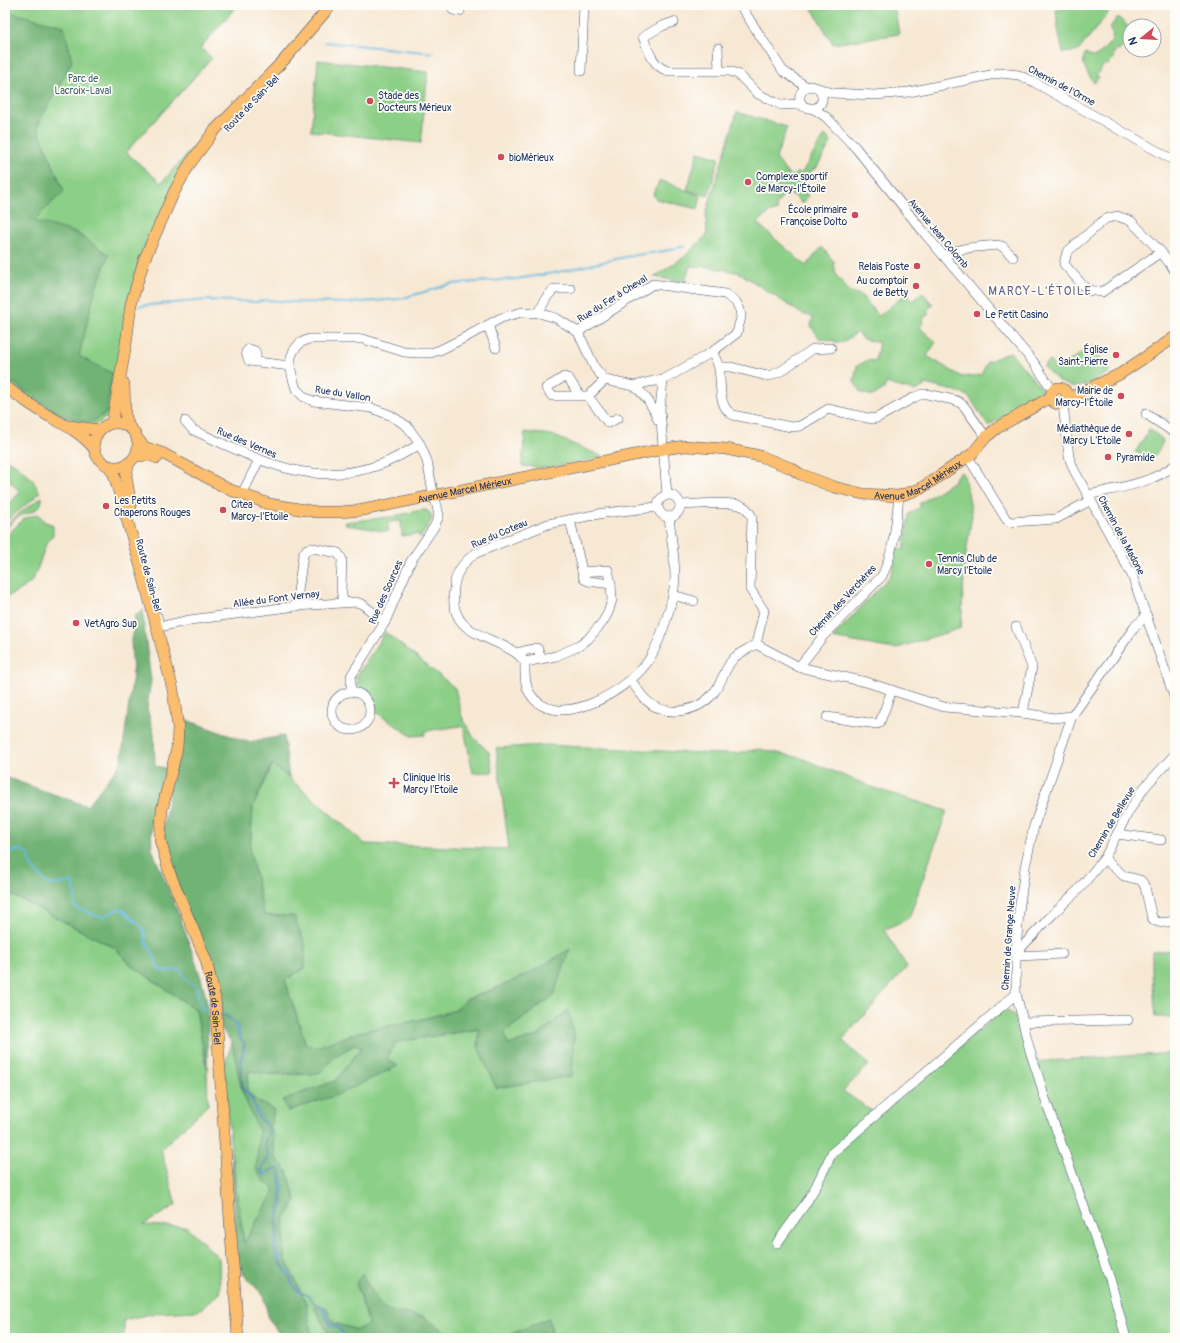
<svg xmlns="http://www.w3.org/2000/svg" width="1180" height="1343" viewBox="0 0 1180 1343" font-family="Pangolin,sans-serif">
  <style>
    .green { fill: #8ccf87; stroke: #547f72 }
    .forest { fill: #71b274; stroke: #467069 }
    .water { fill: #66bae2; stroke: #4074a0 }
    .lines { fill: none; stroke-linecap: round; stroke-linejoin: round }
    .stream { stroke: #66bae2; stroke-width: 2 }
    .minor-casing { stroke: #3c4b70; stroke-width: 10 }
    .major-casing { stroke: #3c4b70; stroke-width: 12 }
    .minor { stroke: #fff; stroke-width: 9 }
    .major { stroke: #fbbd6e; stroke-width: 11 }
    .poi-dot { fill: #d1495b; stroke: #fdfcf7; stroke-width: 1.5 }
    .labels { text-anchor: middle; stroke-width: 3.5; stroke-linejoin: round; paint-order: stroke }
    .park-label { font-size: 10px; fill: #3d5f6a; stroke: #fdfcf7 }
    .street-label { font-size: 10px; fill: #1b2f5e; stroke: #fdfcf7 }
    .poi-label { font-size: 10px; fill: #1b2f5e; stroke: #fdfcf7; text-anchor: start }
    .quarter-label { font-size: 12px; letter-spacing: 1px; fill: #605d88; stroke: #fdfcf7 }
  </style>
  <rect width="100%" height="100%" fill="#fdfcf7"/>
  <filter id="ink" filterUnits="userSpaceOnUse"><feTurbulence type="fractalNoise" baseFrequency=".025" numOctaves="2"/><feDisplacementMap in="SourceGraphic" scale="8" xChannelSelector="R" yChannelSelector="G"/><feConvolveMatrix kernelMatrix="1 2 1 2 8 2 1 2 1" color-interpolation-filters="sRGB"/></filter>
  <filter id="wash" filterUnits="userSpaceOnUse"><feTurbulence type="fractalNoise" baseFrequency=".012" numOctaves="4" result="noise"/><feDisplacementMap in="SourceGraphic" scale="16" xChannelSelector="R" yChannelSelector="G"/><feGaussianBlur stdDeviation="0.9" result="paint"/><feColorMatrix in="noise" values="0 0 0 0 0 0 0 0 0 0 0 0 0 0 0 0 0 1.4 0 .05"/><feComposite in="paint" operator="in"/></filter>
  <g filter="url(#wash)">
    <rect width="100%" height="100%" fill="#f7e8d3"/>
    <!-- green -->
    <g class="green">
      <path d="M5,5H238L200,48L212,58L126,152L161,183L198,142L202,144L143,251L108,416C104,419 98,424 92,425C73,430 21,392 5,379Z"/>
      <path d="M810,5H894L899,34L833,44Z"/>
      <path d="M1062,5H1111L1112,8L1078,51L1063,53L1058,29L1056,10L1063,9Z"/>
      <path d="M1118,17L1130,28V35L1123,41L1125,44L1119,51L1116,50L1112,56L1114,57L1107,66L1105,64L1096,75L1099,77L1094,83C1088,75 1079,61 1086,53C1088,54 1091,57 1094,57C1097,57 1100,53 1102,51C1110,44 1116,38 1110,27Z"/>
      <path d="M318,60L428,72L421,143L311,131Z"/>
      <path d="M737,112L787,127L776,158L786,172L793,177L797,172L801,174L825,135L831,142L817,167L811,171L805,182V189L808,197L802,204L795,196L785,192L776,206L778,211L770,212L757,223L806,266L822,247L835,263L833,265L835,269L836,275L850,292L861,295L879,316L906,294L912,301L922,292L933,305L927,310L929,314L922,319L924,322L920,326L922,330L936,342L927,356L962,377L981,375L987,362L1010,352L1041,388V391L1038,395L988,426L970,398L963,393L925,384L923,387L914,391L886,383L884,389L873,396L861,393L854,382L857,366L868,360L875,361L879,343L863,339L858,332L841,343L821,338L820,339L811,326L813,317L802,314L740,273L711,267L690,266L685,282L654,277L684,257L707,235L706,214Z"/>
      <path d="M698,152L719,158L708,196L687,190Z"/>
      <path d="M660,180L701,196L698,209L656,199L653,194Z"/>
      <path d="M1092,346L1110,372C1102,376 1093,382 1085,385C1069,392 1054,378 1044,367L1045,364L1050,361L1057,370Z"/>
      <path d="M1150,429L1163,440C1157,459 1153,458 1135,452L1147,434H1148V430Z"/>
      <path d="M525,432L552,435L604,457L547,468L522,466Z"/>
      <path d="M5,458L12,463L15,464L32,479L40,493L5,522V509L20,492L5,477Z"/>
      <path d="M961,472L964,476L968,492L972,516L965,559L961,628L894,649L832,638L891,575L893,568L896,548L904,550L909,514L921,507L919,504L954,481L957,475Z"/>
      <path d="M42,497C43,511 29,512 20,516C14,519 9,525 5,530V527L20,513Z"/>
      <path d="M421,510C427,509 431,512 432,519L421,537H419L418,534L402,536L401,521L388,522V531H383L347,525L345,523V522L390,517Z"/>
      <path d="M38,514L45,522L52,524L53,526V535L46,544L37,570L31,582L22,589L5,598V538L23,519Z"/>
      <path d="M385,632L455,688L462,717L474,738L489,752L493,772L473,773L464,729L461,726L425,731V735L411,736L376,712C378,694 361,693 357,682C357,682 357,677 357,676Z"/>
      <path d="M545,745L719,754L738,753L759,749L801,758L874,788L947,811L909,918L884,930L907,967L842,1040L869,1065L843,1091L879,1116L1004,1009L1018,1017L1029,1062L1175,1053V1338H553L549,1318L503,1338H454L424,1317L383,1310L356,1283L369,1324L357,1330L334,1323L314,1307L331,1338H308L311,1331L306,1303L285,1258L284,1220L296,1200L287,1171L275,1157L271,1124L274,1110L255,1100L247,1090L249,1070L268,1074H319L334,1057L356,1044L362,1047L335,1081L283,1100L289,1110L397,1066L387,1059L396,1042L480,1029L496,1088L571,1076L574,1034L568,1010L538,1036L508,1045L505,1032L553,996L569,950L532,972L504,985L465,1000L456,1010L419,1020L359,1032L319,1046L306,1045L264,915L250,851L253,807L273,764L365,844L509,849L496,748Z"/>
      <path d="M10,894L115,948L131,965L196,1010L207,1068L208,1105L161,1149L176,1205L143,1225L187,1227L219,1258L220,1293L198,1311L155,1313L124,1320V1338H5V902Z"/>
      <path d="M1175,950V1017H1156L1152,975V952Z"/>
      <path d="M232,1043L242,1091L260,1132L256,1169L264,1181L275,1190L244,1244L231,1152L224,1067Z"/>
    </g>
    <!-- forest -->
    <g class="forest">
      <path d="M5,11L64,26L72,61L37,127L64,191L34,221L77,233L109,255L95,291L79,356L112,373L106,413L92,422L82,421L60,414L5,377Z"/>
      <path d="M143,609L144,628L151,680L147,708L154,734L155,766L166,768L156,799L151,828L152,849L181,920L201,978L206,997L208,1026L207,1068L196,1010L131,965L115,948L10,894L5,902V777L87,806L121,763L133,674L131,640L135,616Z"/>
      <path d="M181,718L247,742L284,736L289,778L272,764L253,807L250,851L264,915L294,916L305,944V968L285,980L306,1045L319,1046L359,1032L419,1020L456,1010L465,1000L504,985L532,972L570,949L553,996L505,1032L508,1045L538,1036L568,1010L574,1034L572,1076L496,1088L478,1047L479,1029L396,1042L387,1059L398,1066L337,1095L288,1111L283,1100L335,1081L362,1047L355,1044L334,1057L319,1074H268L249,1071L247,1090L255,1100L274,1110L271,1124L275,1157L287,1171L296,1200L284,1220L285,1258L306,1303L311,1331L308,1338H282L269,1319L263,1295L243,1274L237,1252L231,1152L244,1243L275,1190L264,1181L256,1169L259,1132L242,1091L232,1043L222,1029L218,994L170,865L163,829Z"/>
      <path d="M362,1274L383,1309L424,1317L454,1338H331L314,1307H326L334,1323L357,1330L369,1324L356,1283Z"/>
      <path d="M549,1318L553,1338H503Z"/>
    </g>
    <!-- water -->
    <path class="water" d="M220,1014C228,1016 236,1020 239,1029C240,1032 239,1034 240,1036C241,1039 244,1041 245,1044L241,1066L243,1086L244,1089L252,1098L260,1118L267,1124L270,1129L265,1142V1147L270,1156L262,1169L263,1172L266,1174C270,1169 273,1168 279,1168L281,1171L283,1187L282,1203L277,1222L279,1230L276,1242L277,1251L282,1264L290,1274L292,1282L298,1290L309,1296L316,1304L322,1305L331,1324L339,1327L347,1338H344L338,1328L330,1326L321,1307L315,1304L306,1295L297,1291L291,1283L289,1276L278,1260L274,1249V1243L277,1231L276,1221L281,1201L280,1171L278,1169L272,1170L266,1176L261,1173C260,1165 266,1163 268,1156C261,1139 265,1145 269,1128L259,1119L256,1114L252,1101L243,1090L240,1062L244,1044C242,1041 239,1039 238,1035C235,1024 232,1017 220,1015Z"/>
    <g class="lines">
      <!-- stream -->
      <g class="stream">
        <path d="M325,42L435,53"/>
        <path d="M139,306L207,300L257,302L266,300L291,302L348,303L400,299L451,284L516,279L554,273L630,256L664,251L685,246"/>
        <path d="M5,851C11,854 14,852 20,849L29,855L31,866L47,883L52,885L73,882L75,893L74,905L76,908L80,910L86,911L96,916L103,917L115,910L120,909L125,911L132,919L138,923L144,931L146,943L151,949L159,970L165,971L180,970L188,982L195,985L202,1009L213,1012"/>
      </g>
    </g>
  </g>
  <g filter="url(#ink)">
    <g class="lines">
      <!-- minor casing -->
      <g class="minor-casing">
        <g id="minor">
          <path d="M454,5L453,10L460,11"/>
          <path d="M740,5L783,71L807,87"/>
          <path d="M674,22L662,26L643,37C648,50 653,67 668,71H729L738,74L758,94L775,102L782,105L802,104"/>
          <path d="M718,48L719,70"/>
          <path d="M581,71L584,5"/>
          <path d="M818,89C825,96 823,105 814,109L804,107C798,101 798,94 805,88L811,86L815,87L832,93L875,95L909,92L1000,73L1019,75L1034,82L1175,161"/>
          <path d="M814,109L826,117L855,147L926,235L1035,364L1053,391"/>
          <path d="M1161,252L1102,292L1087,290L1064,264L1067,252L1105,219L1117,216L1131,221L1161,252L1175,271"/>
          <path d="M944,256C958,247 981,247 998,245L1002,246L1013,257"/>
          <path d="M539,313L546,298L554,289H571"/>
          <path d="M488,325L496,348"/>
          <path d="M712,352C715,357 718,363 719,369C722,385 717,406 733,415L791,427L800,426L828,409L872,419L877,418L915,397L922,394H927L954,400L959,402L964,406L986,437"/>
          <path d="M256,362V354L255,351L249,349L246,352L249,361L290,366"/>
          <path d="M719,367H731L763,375L769,376L781,371L813,349L831,348"/>
          <path d="M663,380L660,409L667,495"/>
          <path d="M634,386C646,395 653,406 658,420"/>
          <path d="M580,396L569,379L564,377L546,388L552,396H588L605,380"/>
          <path d="M588,396L608,423L618,418"/>
          <path d="M1063,404L1069,457L1074,470L1132,575L1175,699"/>
          <path d="M1146,414L1175,433"/>
          <path d="M185,421L193,430C257,459 310,490 382,464C395,459 408,451 420,444"/>
          <path d="M968,457L1006,519L1010,522L1056,519L1091,500"/>
          <path d="M242,494L259,460"/>
          <circle cx="669" cy="506" r="11"/>
          <path d="M1088,495C1117,488 1151,484 1175,465"/>
          <path d="M680,505C694,505 733,500 744,507C748,509 750,513 752,517L750,589L764,611L756,644L799,667L866,682L944,707L1023,713L1054,718L1072,716"/>
          <path d="M582,572L608,570L611,584"/>
          <path d="M673,595L694,601"/>
          <path d="M296,606L303,555L307,549L313,548L338,553L342,559L341,588L343,602"/>
          <path d="M157,616L159,624L163,626L190,620L296,606L356,602L362,604L385,622"/>
          <path d="M1016,627L1032,667L1023,713"/>
          <path d="M516,653L536,648L538,649L541,659"/>
          <path d="M525,662C522,659 519,655 516,653C488,634 448,635 454,588C455,573 463,562 476,553L548,524L604,513L657,507"/>
          <path d="M525,662C525,671 524,683 529,692C554,736 632,689 650,658C661,639 674,601 675,578C675,560 671,536 669,517"/>
          <path d="M525,662L556,656L579,646L588,639L602,623L608,613L612,600L611,584L588,581L584,579L570,520"/>
          <path d="M799,667L824,635L882,576C894,552 896,522 899,496"/>
          <path d="M631,681C636,687 641,695 646,700C666,719 700,712 715,691C722,682 725,668 733,659C738,653 749,649 756,644"/>
          <path d="M351,691V676L385,622L411,561L434,527L439,516L437,506L434,497L427,461L420,444L407,426L390,415L371,408L313,401L304,397L296,389L293,379L290,366L291,357L294,350L300,343L309,339H363L404,352L417,353H430L440,350L464,338L501,318L522,312L539,313L556,318L578,332L595,368L605,380L634,386L649,382L663,380L712,352L737,333L741,317L740,310L736,302L725,294L653,284L578,332"/>
          <circle cx="351" cy="711" r="19"/>
          <path d="M827,717L877,724L880,722L892,690"/>
          <path d="M1117,834L1161,840"/>
          <path d="M1104,859L1124,876L1140,880L1143,883L1145,887L1152,918C1157,925 1167,922 1175,921"/>
          <path d="M1016,953L1054,913L1079,889L1104,859L1129,811L1144,788L1175,754"/>
          <path d="M1016,956L1062,954"/>
          <path d="M1016,994C1022,1014 1025,1034 1031,1054C1035,1067 1040,1079 1043,1093L1110,1279L1126,1338"/>
          <path d="M1023,1022L1128,1020"/>
          <path d="M777,1243L806,1203L816,1186L832,1153L1016,994V953L1019,911L1025,867L1034,826L1072,716L1136,625L1147,616"/>
        </g>
      </g>
      <!-- major casing -->
      <g class="major-casing">
        <g id="major">
          <path d="M124,384L125,414L129,427"/>
          <path d="M5,386C18,396 32,406 47,415C63,424 80,432 93,447"/>
          <circle cx="1059" cy="396" r="8"/>
          <path d="M1067,399L1120,374L1175,337"/>
          <circle cx="116" cy="445" r="22"/>
          <path d="M112,423L126,344L131,304L144,260L174,192L189,165L214,131L284,60L331,5"/>
          <path d="M70,426L99,430"/>
          <path id="s1" d="M138,439L144,447L164,454L228,489L269,504L317,512H340L363,510L664,449L685,446L726,449L760,456L791,468L800,474L834,487L863,494L899,496L920,489L972,454L986,437L997,428L1051,397"/>
          <path d="M136,456L149,455L157,458"/>
          <path d="M129,463L126,475L131,507"/>
          <path id="s2" d="M109,466L114,475L142,571L173,690L178,728L177,748L162,810L160,840L170,874L206,960L215,998L238,1338"/>
        </g>
      </g>
      <!-- minor -->
      <use href="#minor" class="minor"/>
      <!-- major -->
      <use href="#major" class="major"/>
    </g>
  </g>
  <!-- markers -->
  <g class="poi-dot">
    <circle cx="370" cy="101" r="4"/>
    <circle cx="501" cy="157" r="4"/>
    <circle cx="748" cy="182" r="4"/>
    <circle cx="855" cy="215" r="4"/>
    <circle cx="917" cy="266" r="4"/>
    <circle cx="916" cy="286" r="4"/>
    <circle cx="977" cy="314" r="4"/>
    <circle cx="1116" cy="355" r="4"/>
    <circle cx="1121" cy="396" r="4"/>
    <circle cx="1129" cy="434" r="4"/>
    <circle cx="1108" cy="457" r="4"/>
    <circle cx="106" cy="506" r="4"/>
    <circle cx="223" cy="510" r="4"/>
    <circle cx="929" cy="564" r="4"/>
    <circle cx="76" cy="623" r="4"/>
    <path d="M392 777h4v4h4v4h-4v4h-4v-4h-4v-4h4z"/>
  </g>
  <g class="labels">
    <!-- park labels -->
    <g class="park-label">
      <text x="83" y="82">Parc de<tspan x="83" dy="12">Lacroix-Laval</tspan></text>
    </g>
    <!-- street labels -->
    <g class="street-label">
      <text transform="translate(1062 85) rotate(28)" y="4">Chemin de l'Orme</text>
      <text transform="translate(251 103) rotate(-46)" y="4">Route de Sain-Bel</text>
      <text transform="translate(939 233) rotate(50)" y="4">Avenue Jean Colomb</text>
      <text transform="translate(612 298) rotate(-32)" y="4">Rue du Fer à Cheval</text>
      <text transform="translate(343 393) rotate(9)" y="4">Rue du Vallon</text>
      <text transform="translate(247 442) rotate(23)" y="4">Rue des Vernes</text>
      <text dy="4" stroke="none"><textPath href="#s1" startOffset="816">Avenue Marcel Mérieux</textPath></text>
      <text dy="4" stroke="none"><textPath href="#s1" startOffset="346">Avenue Marcel Mérieux</textPath></text>
      <text transform="translate(499 533) rotate(-23)" y="4">Rue du Coteau</text>
      <text transform="translate(1122 535) rotate(62)" y="4">Chemin de la Madone</text>
      <text transform="translate(149 575) rotate(75)" y="4">Route de Sain-Bel</text>
      <text transform="translate(385 592) rotate(-66)" y="4">Rue des Sources</text>
      <text transform="translate(276 598) rotate(-7)" y="4">Allée du Font Vernay</text>
      <text transform="translate(842 600) rotate(-47)" y="4">Chemin des Verchères</text>
      <text transform="translate(1111 822) rotate(-59)" y="4">Chemin de Bellevue</text>
      <text transform="translate(1008 938) rotate(-86)" y="4">Chemin de Grange Neuve</text>
      <text dy="4" stroke="none"><textPath href="#s2" startOffset="563">Route de Sain-Bel</textPath></text>
    </g>
    <!-- poi labels -->
    <g class="poi-label">
      <text x="378" y="99">Stade des<tspan x="378" dy="12">Docteurs Mérieux</tspan></text>
      <text x="509" y="161">bioMérieux</text>
      <text x="756" y="180">Complexe sportif<tspan x="756" dy="12">de Marcy-l'Étoile</tspan></text>
      <text x="847" y="213" text-anchor="end">École primaire<tspan x="847" dy="12">Françoise Dolto</tspan></text>
      <text x="909" y="270" text-anchor="end">Relais Poste</text>
      <text x="908" y="284" text-anchor="end">Au comptoir<tspan x="908" dy="12">de Betty</tspan></text>
      <text x="985" y="318">Le Petit Casino</text>
      <text x="1108" y="353" text-anchor="end">Église<tspan x="1108" dy="12">Saint-Pierre</tspan></text>
      <text x="1113" y="394" text-anchor="end">Mairie de<tspan x="1113" dy="12">Marcy-l'Étoile</tspan></text>
      <text x="1121" y="432" text-anchor="end">Médiathèque de<tspan x="1121" dy="12">Marcy L'Etoile</tspan></text>
      <text x="1116" y="461">Pyramide</text>
      <text x="114" y="504">Les Petits<tspan x="114" dy="12">Chaperons Rouges</tspan></text>
      <text x="231" y="508">Citea<tspan x="231" dy="12">Marcy-l'Etoile</tspan></text>
      <text x="937" y="562">Tennis Club de<tspan x="937" dy="12">Marcy l'Etoile</tspan></text>
      <text x="84" y="627">VetAgro Sup</text>
      <text x="403" y="781">Clinique Iris<tspan x="403" dy="12">Marcy l'Etoile</tspan></text>
    </g>
    <!-- quarter labels -->
    <g class="quarter-label">
      <text x="1040" y="295">MARCY-L'ÉTOILE</text>
    </g>
  </g>
  <!-- margin -->
  <rect width="1180" height="1343" fill="none" stroke="#fdfcf7" stroke-width="20"/>
  <!-- north arrow -->
  <g transform="translate(1142 38) rotate(252)"><circle r="19" fill="#fdfcf7" stroke="#a3aaba"/>
  <path d="M0-3L7 15L0 10L-7 15Z" fill="#d1495b"/>
  <text y="-6" font-size="11" font-weight="bold" text-anchor="middle" fill="#1b2f5e">N</text>
  </g>
</svg>
